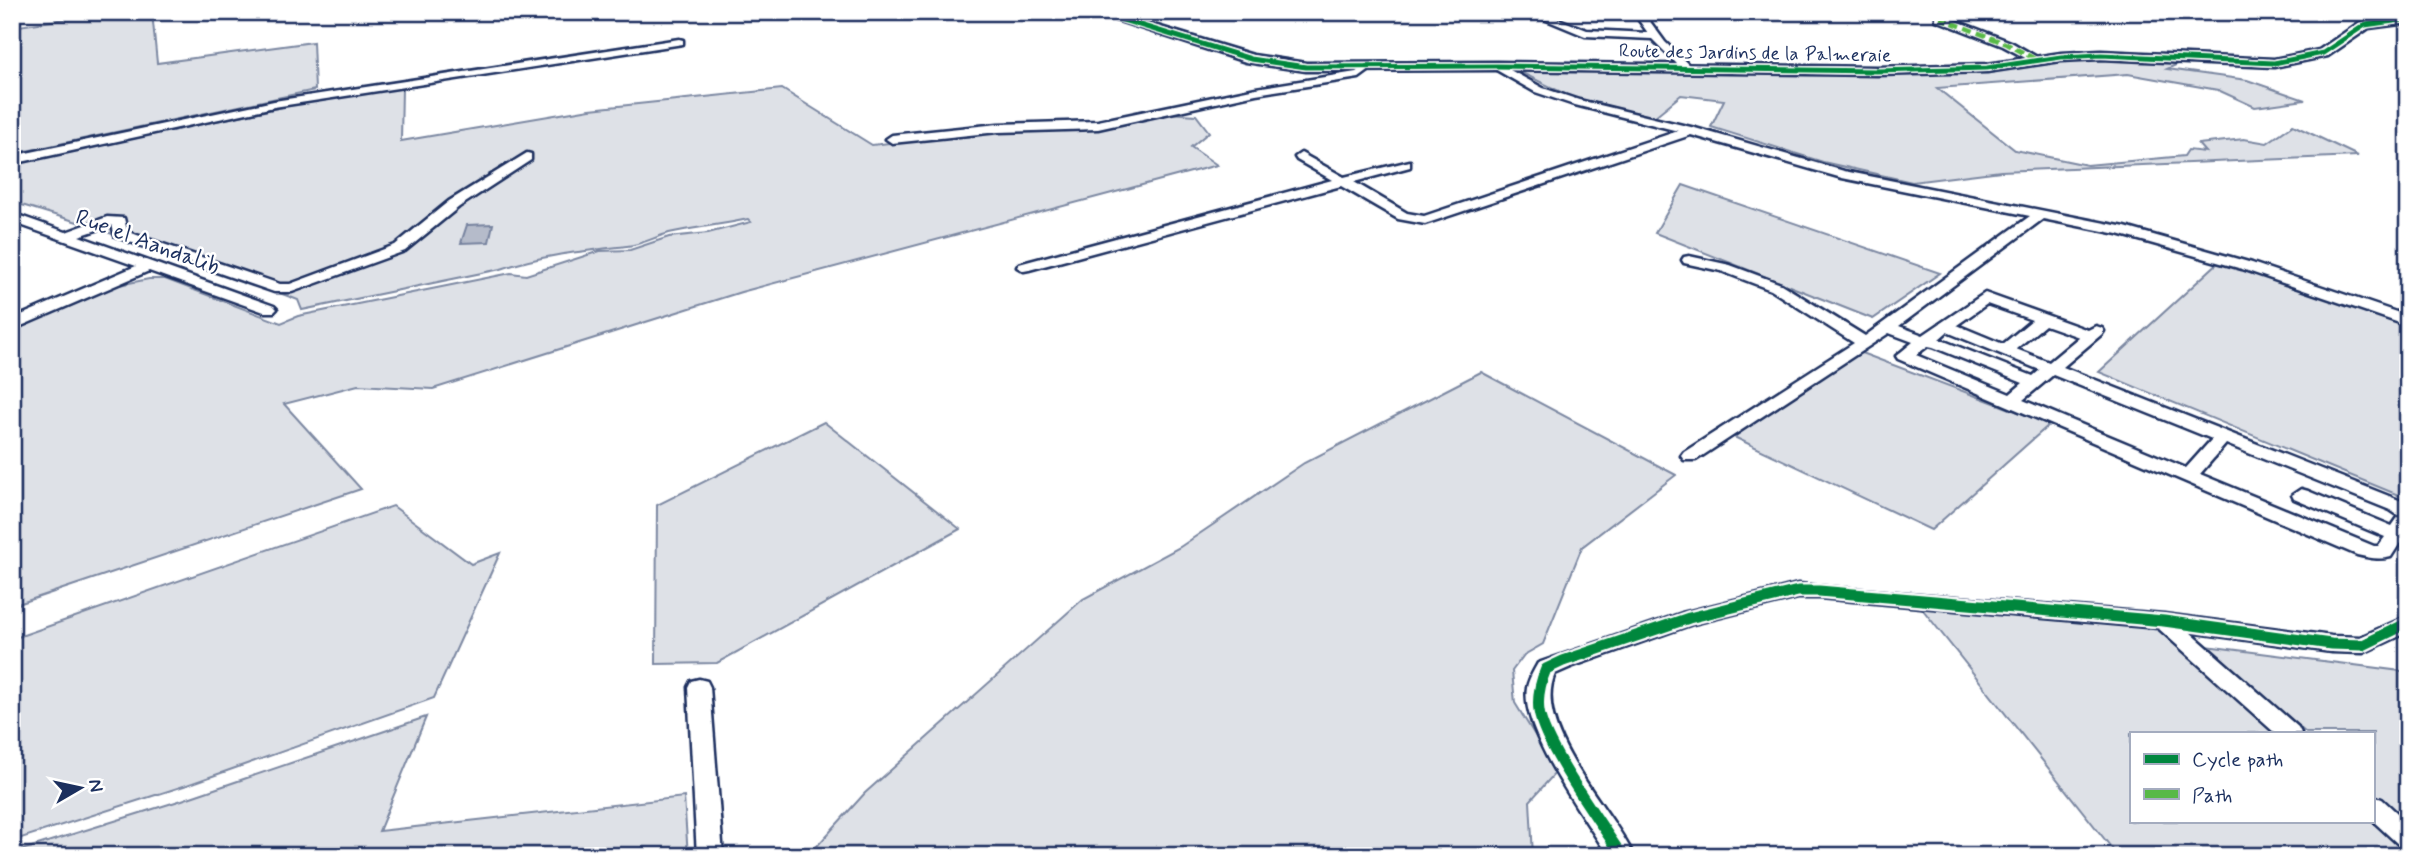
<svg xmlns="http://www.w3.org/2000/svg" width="2420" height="868" viewBox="0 0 2420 868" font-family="Mynerve,sans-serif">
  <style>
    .green { fill: #dee1e7; stroke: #7c88a2; stroke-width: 2 }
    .water { fill: #b5bbca; stroke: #77839f; stroke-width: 2 }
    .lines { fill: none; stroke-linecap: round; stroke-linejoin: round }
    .minor-casing { stroke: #1b2f5e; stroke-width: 5 }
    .tertiary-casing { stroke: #1b2f5e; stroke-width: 5 }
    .minor { fill: #fff; fill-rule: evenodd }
    .tertiary { fill: #fff; fill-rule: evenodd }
    .quiet { stroke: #58b947; stroke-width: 4.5; stroke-dasharray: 9 4.5; stroke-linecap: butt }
    .cycleway-far1-casing { stroke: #fff; stroke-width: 8 }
    .cycleway-casing { stroke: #fff; stroke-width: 16 }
    .cycleway-far1 { stroke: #00873e; stroke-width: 5 }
    .cycleway { stroke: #00873e; stroke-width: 11 }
    .labels { text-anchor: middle; stroke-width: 5; stroke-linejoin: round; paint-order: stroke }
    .far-street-label { font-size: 19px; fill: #1b2f5e; stroke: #fff }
    .street-label { font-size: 23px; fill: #1b2f5e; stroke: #fff }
  </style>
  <rect width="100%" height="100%" fill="#fff"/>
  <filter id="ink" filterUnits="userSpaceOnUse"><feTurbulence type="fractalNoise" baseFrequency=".0143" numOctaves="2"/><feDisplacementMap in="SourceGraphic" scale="14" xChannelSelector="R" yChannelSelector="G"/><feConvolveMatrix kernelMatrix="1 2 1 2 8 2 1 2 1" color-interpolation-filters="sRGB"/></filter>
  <g filter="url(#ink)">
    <!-- green -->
    <g class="green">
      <path d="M111,12H152L157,63L313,42L315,90L12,154V27Z"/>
      <path d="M2077,57L2191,58L2167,69L2247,80L2305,100L2255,107L2218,90L2128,74L1937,88L2015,150L2087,165L2184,156L2188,150L2205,152L2198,144L2244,139L2267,143L2293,125L2358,156L2001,171L1912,182L1823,162L1711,127L1724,100L1681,95L1654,117L1571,97L1516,70L1850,72L1862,76L1858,73L1889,74Z"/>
      <path d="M402,88L401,141L590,109L782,89L872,145L1004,130L1100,127L1169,113L1196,115L1209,132L1191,147L1217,165L741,292L433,389L358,385L284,404L361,489L12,606V331L114,286L149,279H165L281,323L298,316L511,273L526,275L600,251L630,250L669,237L708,233L751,222L748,219C722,225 695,227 669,233C655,237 641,245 627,246C585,251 541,255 501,269L302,310L298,300L285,295L84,224L12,202V164L297,104Z"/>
      <path d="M1683,185L1940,273L1873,319L1655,233Z"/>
      <path d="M2220,261L2408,326V499L2099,372Z"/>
      <path d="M1856,351L2050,424L1931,530L1734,437Z"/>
      <path d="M1481,372L1676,475L1582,547L1543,644L1524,655L1512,671L1515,703L1557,771L1530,801L1533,856H808L865,793L1083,599L1180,547L1304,463Z"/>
      <path d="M824,422L960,529L717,663L656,664L657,505Z"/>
      <path d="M393,506L471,564L500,553L434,698L187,785L12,841V639Z"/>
      <path d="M1920,606L2164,626L2284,733H2131V821H2373V812L2408,844V856H2118Z"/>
      <path d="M2206,646L2408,672V822L2373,792V733H2306Z"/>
      <path d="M426,717L379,831L684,797L688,856H12V853L182,800Z"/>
    </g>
    <!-- water -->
    <path class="water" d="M493,224L489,242L461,243L467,225Z"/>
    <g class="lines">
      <!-- minor casing -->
      <g class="minor-casing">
        <g id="minor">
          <path d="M1527,12H1541L1587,30L1648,33L1633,12H1643L1665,42L1692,68L1683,70L1652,39L1585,36Z"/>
          <path d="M1936,16H1944L2011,42L2042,60L2033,62L2003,46L1936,20Z"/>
          <path d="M679,39L683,40V44L274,107L12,164V156L274,101Z"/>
          <path d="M1497,63L1543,88L1579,100L1695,128L1844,171L2125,227L2252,263L2408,316V326L2242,269L2118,234L2043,219L1899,326L1923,335L1985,293L2088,330L2096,326L2102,328L2104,331L2102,334L2063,367L2404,502L2408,504V544L2400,543L2391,557C2378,560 2370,558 2357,555L1898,359L1896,356L1913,342L1889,333L1696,460H1684L1681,456L1684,452L1854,343L1771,290L1721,271L1684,263L1682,260L1684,257L1689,256L1730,265L1781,284L1865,336L2030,216L1842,178L1691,135L1425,224L1398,219L1341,186L1029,270L1024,271L1017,267L1019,264L1332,180L1297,160L1295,157L1301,153L1344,177L1410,161V167L1354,182L1407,213L1424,216L1678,131L1571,104L1535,92L1493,68L1492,66ZM1987,304L2032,320L2003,344L1957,325ZM2045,325L2079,337L2049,362L2016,349ZM1947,332L2040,370L2033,376L1939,339ZM1928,346L1933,347L2023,383L2010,394L1916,355ZM2053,375L2212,439L2186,468L2023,400ZM2226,444L2390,510L2399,516L2392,526L2308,491L2301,489L2292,495L2294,499L2385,537L2378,546H2374L2200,474Z"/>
          <path d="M1369,64L1374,67L1359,78L1256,94L1098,129L998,132L892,143L886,139L892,135L998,124L1098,121L1256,88L1356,72Z"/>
          <path d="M527,153L531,154V160L459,207L405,251L292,292H274L127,241L115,236L112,225L79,236L274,306L277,309L274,312H264L149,271L12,330V319L136,266L12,222V213L66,232L107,217L124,218L127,231L137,235L280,284H290L395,245L449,201Z"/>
          <path d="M1798,584L2164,614L2331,636L2360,637L2408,616V632L2363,653L2331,652L2190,632L2298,727L2301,733H2275L2158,628L1819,598H1798L1693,624L1571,667L1555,674C1531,729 1611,807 1634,856H1608C1585,818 1520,731 1527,688C1528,680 1534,670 1538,663L1682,613Z"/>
          <path d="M699,679L707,681L710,687L723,856H697L688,687L691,681Z"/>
          <path d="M2373,796L2382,799L2408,823V848L2399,845L2373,821Z"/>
        </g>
      </g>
      <!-- tertiary casing -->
      <g class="tertiary-casing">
        <path id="tertiary" d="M1091,12H1111L1253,55L1306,63L1497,62L1877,67L1987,64L2061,53L2101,51L2274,59L2319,50L2360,22L2408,15V23L2369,28L2328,56L2274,67L2101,59L2061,61L1987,72L1877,75L1497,70L1306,71L1246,62Z"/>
      </g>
      <!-- minor -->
      <use href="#minor" class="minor"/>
      <!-- tertiary -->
      <use href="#tertiary" class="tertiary"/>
      <!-- quiet -->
      <path class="quiet" d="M1940,18L2007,44L2037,60"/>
      <!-- cycleway-far1 casing -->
      <g class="cycleway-far1-casing">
        <path id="cycleway-far1" d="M1097,12L1251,59L1306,67L1497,66L1877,71L1987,68L2061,57L2101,55L2274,63L2323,53L2365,25L2408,19"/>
      </g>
      <!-- cycleway casing -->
      <g class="cycleway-casing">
        <path id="cycleway" d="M1622,856C1601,823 1544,746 1539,711C1537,695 1540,683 1546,669L1563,661L1689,618L1798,591H1819L2164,621L2331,644L2363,645L2408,623"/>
      </g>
      <!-- cycleway-far1 -->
      <use href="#cycleway-far1" class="cycleway-far1"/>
      <!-- cycleway -->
      <use href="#cycleway" class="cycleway"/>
    </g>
  </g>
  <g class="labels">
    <!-- far-street labels -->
    <g class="far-street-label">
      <text transform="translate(1755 52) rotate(1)" y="7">Route des Jardins de la Palmeraie</text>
    </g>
    <!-- street labels -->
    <g class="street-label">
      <text transform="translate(148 241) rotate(20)" y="8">Rue el Aandalib</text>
    </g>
  </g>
  <!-- margin -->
  <rect width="2420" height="868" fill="none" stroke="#fff" stroke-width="42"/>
  <rect x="21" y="21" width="2378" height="826" fill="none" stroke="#1b2f5e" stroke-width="2.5" filter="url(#ink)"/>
  <!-- legend -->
  <rect x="2130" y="732" width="245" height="91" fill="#ffffff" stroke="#a4acbf" stroke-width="2"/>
  <rect x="2144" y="754" width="35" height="10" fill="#00873e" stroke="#a4acbf" stroke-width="2"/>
  <text x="2192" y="766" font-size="21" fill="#1b2f5e">Cycle path</text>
  <rect x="2144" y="789" width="35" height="10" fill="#58b947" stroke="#a4acbf" stroke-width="2"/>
  <text x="2192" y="802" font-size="21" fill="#1b2f5e">Path</text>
  <!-- north arrow -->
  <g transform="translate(80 788) rotate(81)" stroke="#ffffff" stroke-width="5" paint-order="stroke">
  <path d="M0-5L12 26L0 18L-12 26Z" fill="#1b2f5e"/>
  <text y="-10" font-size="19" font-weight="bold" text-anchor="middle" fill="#1b2f5e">N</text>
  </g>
</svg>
